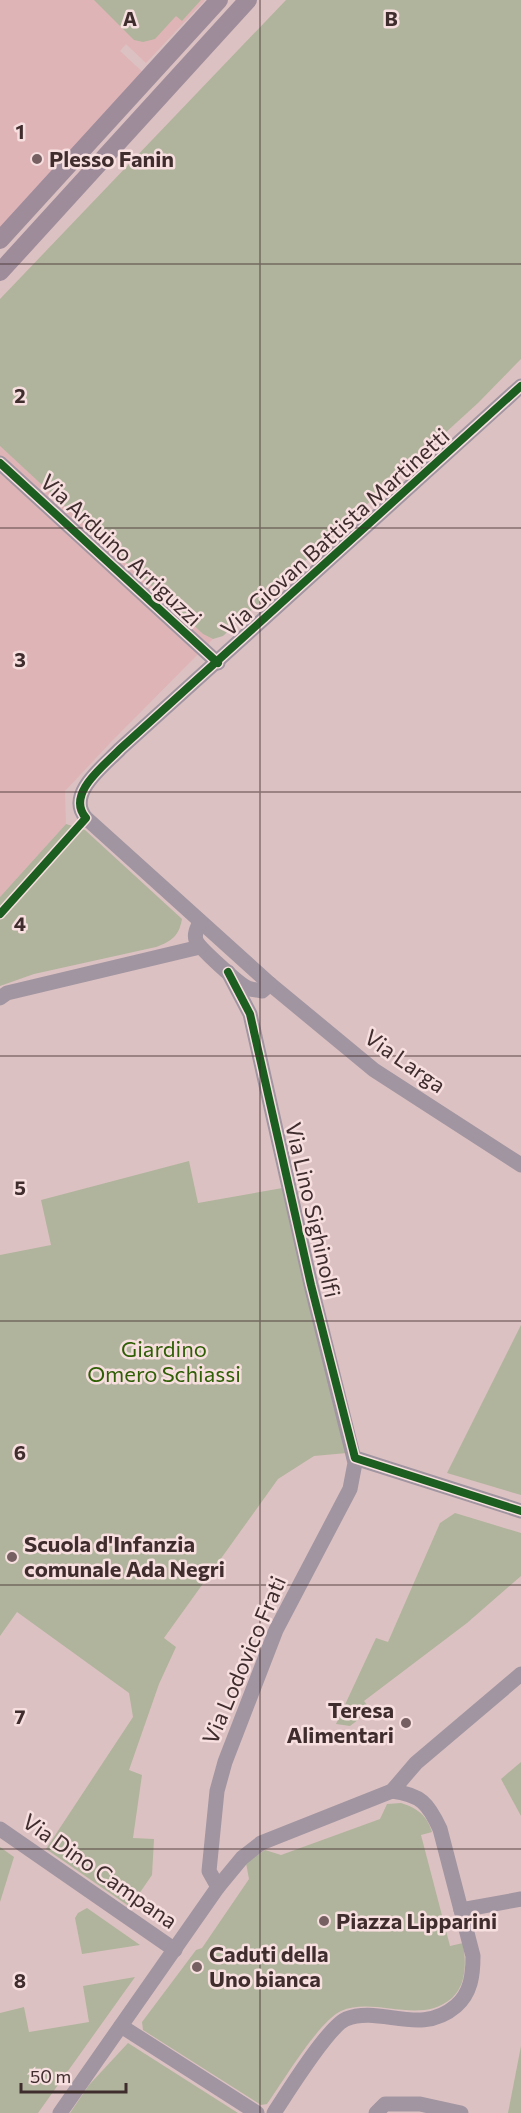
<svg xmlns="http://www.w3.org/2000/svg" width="521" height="2113" viewBox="0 0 521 2113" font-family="Commissioner,sans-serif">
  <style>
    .built { fill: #dfb4b6 }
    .green { fill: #b0b49c }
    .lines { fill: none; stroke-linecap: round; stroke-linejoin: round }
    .minor { stroke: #a195a1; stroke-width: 15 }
    .major { stroke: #9e8c9b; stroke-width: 18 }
    .cycleway-casing { stroke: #f7dedf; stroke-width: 11 }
    .cycleway { stroke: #1b5e20; stroke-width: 8 }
    .grid { fill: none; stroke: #3f2c2d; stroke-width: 1.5; stroke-opacity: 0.55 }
    .poi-dot { fill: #766061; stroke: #f7dedf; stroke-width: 2 }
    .labels { text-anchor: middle; stroke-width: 5; stroke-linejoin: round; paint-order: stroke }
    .poi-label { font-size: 22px; font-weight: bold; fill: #3f2c2d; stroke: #f7dedf; text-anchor: start }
    .street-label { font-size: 22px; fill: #3f2c2d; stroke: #f7dedf }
    .park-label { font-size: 22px; fill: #2f5f05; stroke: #f7dedf }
    .grid-label { font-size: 20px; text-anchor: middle; font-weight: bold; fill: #3f2c2d; stroke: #f7dedf; stroke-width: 5; stroke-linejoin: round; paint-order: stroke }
  </style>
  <rect width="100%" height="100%" fill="#dcc1c2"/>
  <!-- built -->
  <g class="built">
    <path d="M0,0H205L146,63L126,44L120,51L149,78L0,240Z"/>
    <path d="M0,446L203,634L213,639L111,742L65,791L66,824L0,897Z"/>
  </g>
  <!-- green -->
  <g class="green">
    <path d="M94,0H201L182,21L176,16L155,39L143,42L134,40Z"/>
    <path d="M286,0H521V359L478,403L223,636L213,639L203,634L0,446V299Z"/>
    <path d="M66,824L85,830L182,919C179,936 172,941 156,947L34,974L0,986V897Z"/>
    <path d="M189,1161L198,1203L294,1186L347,1453L314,1456L278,1479L164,1638L176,1647L159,1684L129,1770L142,1775L133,1838L154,1839L152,1875L130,1907L46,1849L133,1717L129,1693L17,1612L0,1636V1255L51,1245L41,1200Z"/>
    <path d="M521,1325V1495L447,1473Z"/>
    <path d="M455,1513L521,1533V1576L467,1623L364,1701L371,1710L350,1726L336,1724L376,1638L388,1642L440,1523Z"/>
    <path d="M521,1762V1816L501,1779Z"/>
    <path d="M401,1803C417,1808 427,1815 432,1832L421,1835L450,1946L463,1943C466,1962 467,1984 452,1998C420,2026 375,1996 341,2011C318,2022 283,2082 267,2104L261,2105L143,2030L142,2022L196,1950L202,1948L249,1879L246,1863L265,1850L281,1855L380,1819L387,1804Z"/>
    <path d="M0,1847L14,1857L0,1902Z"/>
    <path d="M87,1908L140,1945L82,1954L75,1918L78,1913Z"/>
    <path d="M135,1977L38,2113H0V2013L24,2007L29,2032L89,2022L83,1986Z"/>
    <path d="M128,2043L238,2113H70L89,2085Z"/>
    <path d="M521,2046V2113H508Z"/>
  </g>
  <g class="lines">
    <!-- minor -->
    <g class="minor">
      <path d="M521,386L120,749C105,765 65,794 86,818L270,984L374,1070L521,1165"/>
      <path d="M0,463L218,663"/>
      <path d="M200,922C197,928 194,934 196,940C198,947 240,985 248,988C252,990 258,990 262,991L270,984"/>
      <path d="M0,998L7,993L200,947"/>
      <path d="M355,1458L521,1511"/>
      <path d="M0,1829L175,1950"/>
      <path d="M218,1887L209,1871L217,1791L225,1762L276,1630L350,1489L355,1463L311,1285L250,1014L228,972"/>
      <path d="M461,1910L521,1899"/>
      <path d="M121,2026L257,2113"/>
      <path d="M60,2113L218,1887L242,1858L261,1843L392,1791L416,1763L521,1674"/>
      <path d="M274,2113C287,2093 328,2027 346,2019C381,2005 420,2037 456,2006C471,1993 473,1975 473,1956L440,1829C428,1803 421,1795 392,1791"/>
      <path d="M376,2113L385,2104H420L461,2113"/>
    </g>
    <!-- major -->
    <g class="major">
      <path d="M0,240L219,0"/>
      <path d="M0,272L248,0"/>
    </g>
    <!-- cycleway casing -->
    <g class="cycleway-casing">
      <g id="cycleway">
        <path d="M0,463L218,663"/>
        <path d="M0,914L86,818C65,794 105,765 120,749L521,386"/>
        <path d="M228,972L250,1014L311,1285L355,1458L521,1511"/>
      </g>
    </g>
    <!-- cycleway -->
    <use href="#cycleway" class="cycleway"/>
  </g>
  <!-- grid -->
  <path class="grid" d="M260,0V2113M0,264H521M0,528H521M0,792H521M0,1056H521M0,1321H521M0,1585H521M0,1849H521"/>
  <!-- markers -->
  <g class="poi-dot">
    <circle cx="37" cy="159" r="6"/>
    <circle cx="12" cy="1557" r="6"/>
    <circle cx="406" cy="1723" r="6"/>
    <circle cx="324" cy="1921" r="6"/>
    <circle cx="197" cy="1967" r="6"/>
  </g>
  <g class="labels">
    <!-- poi labels -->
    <g class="poi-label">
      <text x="49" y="167">Plesso Fanin</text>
      <text x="24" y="1552">Scuola d'Infanzia<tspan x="24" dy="25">comunale Ada Negri</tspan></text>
      <text x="394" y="1718" text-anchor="end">Teresa<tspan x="394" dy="25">Alimentari</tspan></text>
      <text x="336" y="1929">Piazza Lipparini</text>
      <text x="209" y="1962">Caduti della<tspan x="209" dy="25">Uno bianca</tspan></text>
    </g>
    <!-- street labels -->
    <g class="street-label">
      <text transform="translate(335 532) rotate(-42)" y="8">Via Giovan Battista Martinetti</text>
      <text transform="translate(121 550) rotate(43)" y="8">Via Arduino Arriguzzi</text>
      <text transform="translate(405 1061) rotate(35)" y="8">Via Larga</text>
      <text transform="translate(313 1210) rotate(77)" y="8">Via Lino Sighinolfi</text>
      <text transform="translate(244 1660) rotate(-67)" y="8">Via Lodovico Frati</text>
      <text transform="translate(100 1871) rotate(35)" y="8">Via Dino Campana</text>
    </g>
    <!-- park labels -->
    <g class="park-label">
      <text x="164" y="1357">Giardino<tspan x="164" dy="25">Omero Schiassi</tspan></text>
    </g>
  </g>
  <g class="grid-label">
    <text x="130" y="26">A</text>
    <text x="391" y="26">B</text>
    <text x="20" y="139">1</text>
    <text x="20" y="403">2</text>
    <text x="20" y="667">3</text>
    <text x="20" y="931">4</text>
    <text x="20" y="1195">5</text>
    <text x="20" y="1460">6</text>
    <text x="20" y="1724">7</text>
    <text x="20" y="1988">8</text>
  </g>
  <!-- scale -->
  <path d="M21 2083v9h105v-9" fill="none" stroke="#3f2c2d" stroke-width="3"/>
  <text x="30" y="2083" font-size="18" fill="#3f2c2d" stroke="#f7dedf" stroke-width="4.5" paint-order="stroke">50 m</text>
</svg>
